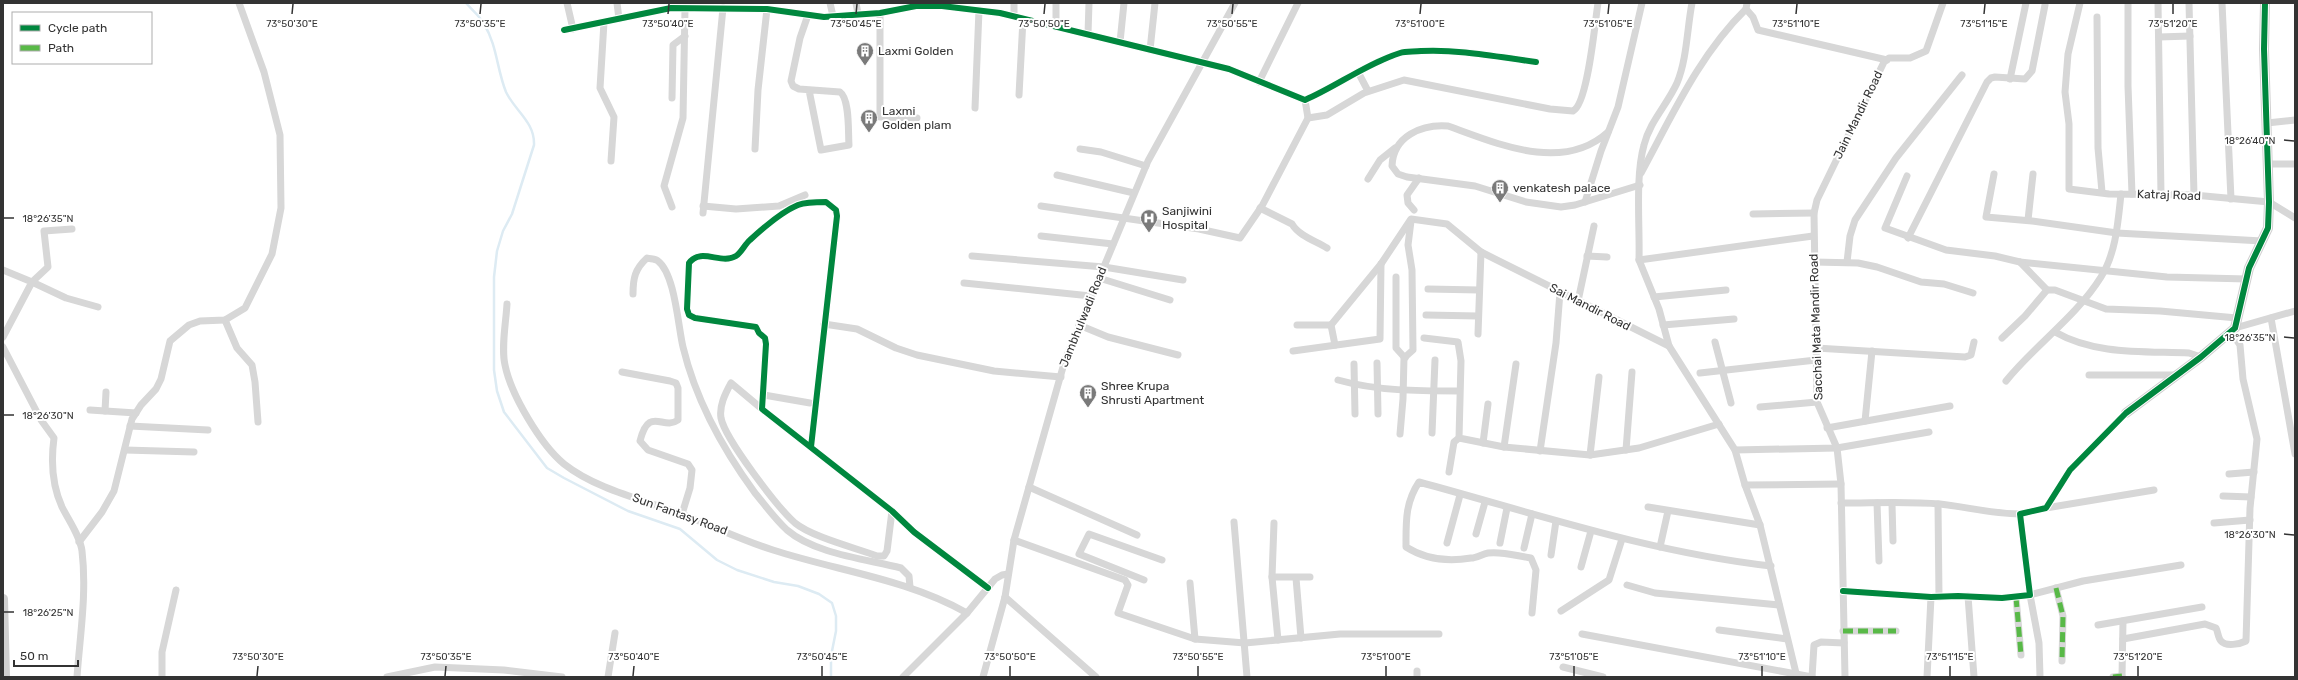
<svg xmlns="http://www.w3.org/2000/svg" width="2298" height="680" viewBox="0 0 2298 680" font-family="Rubik,sans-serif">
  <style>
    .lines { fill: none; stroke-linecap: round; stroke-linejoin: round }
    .stream { stroke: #ddebf3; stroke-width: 2.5 }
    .street { stroke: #d7d7d7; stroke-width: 7 }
    .secondary { stroke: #d0d0d0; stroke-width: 10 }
    .quiet { stroke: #58b947; stroke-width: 5; stroke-dasharray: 10 5; stroke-linecap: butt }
    .cycleway-casing { stroke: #fff; stroke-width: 8 }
    .cycleway { stroke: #00873e; stroke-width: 6 }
    .ticks { fill: none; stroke: #333; stroke-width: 1.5 }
    .labels { text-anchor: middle; stroke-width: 4; stroke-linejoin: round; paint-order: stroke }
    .poi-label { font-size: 12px; fill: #333; stroke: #fff; text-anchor: start }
    .street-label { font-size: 12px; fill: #333; stroke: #fff }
    .ticks-label { font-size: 10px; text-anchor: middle; fill: #333; stroke: #fff; stroke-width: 4; stroke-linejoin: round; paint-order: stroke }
  </style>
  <rect width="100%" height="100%" fill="#fff"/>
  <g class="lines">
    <!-- stream -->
    <path class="stream" d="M466,3C472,10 480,16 484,24C497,45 497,70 506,92C515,111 535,122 534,145L512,214L503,231L497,251L494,277V370L497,391L504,412L547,468L564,478L628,511L680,529L717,560L737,570L774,582L798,586L819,594L832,603L836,616V631L831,656V677"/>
    <!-- street -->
    <g class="street">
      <path d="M567,3L573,29"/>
      <path d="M617,3L619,19"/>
      <path d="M830,3L833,16"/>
      <path d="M856,3L858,14"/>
      <path d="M1056,3V27"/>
      <path d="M1747,3L1746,9L1753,17L1758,30L1887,60"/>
      <path d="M2080,3L2068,54L2065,92L2069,124V189L2109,194L2194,195L2269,202L2295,218"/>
      <path d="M2128,3V86L2132,194"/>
      <path d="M2158,3L2161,195"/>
      <path d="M2189,3L2194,195"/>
      <path d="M2222,3L2231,199"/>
      <path d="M880,13V117L917,118"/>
      <path d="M808,15L800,38L791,81L793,86L799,89L840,92C850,99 848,132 849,145L821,150L809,90"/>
      <path d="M1014,16V3"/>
      <path d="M2097,17L2098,148L2102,192"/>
      <path d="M604,22L600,88L614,117L611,161"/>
      <path d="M564,30L671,8L767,9L824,17L880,13L916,6H942L1000,13L1229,69L1305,100C1337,86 1366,64 1400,53C1406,51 1414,52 1421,51C1459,49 1498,57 1536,62"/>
      <path d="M1088,34L1089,3"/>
      <path d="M2159,37L2190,36"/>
      <path d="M1120,42L1124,3"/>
      <path d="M1150,50L1155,3"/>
      <path d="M1358,72L1368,91"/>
      <path d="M2010,79L2026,3"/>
      <path d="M1259,82L1298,3"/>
      <path d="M1019,95L1023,19"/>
      <path d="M672,98L673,45L685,36"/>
      <path d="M975,108L979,10"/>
      <path d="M1308,118L1327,115L1364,93L1404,80L1550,109L1573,111C1588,104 1595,21 1598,3"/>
      <path d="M2267,123L2295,120"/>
      <path d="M1608,132C1563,173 1498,144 1448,126C1422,124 1393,136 1392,166L1398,174L1407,177L1475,186L1526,202L1561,207L1575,205L1640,185"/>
      <path d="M755,149L758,90L767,9"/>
      <path d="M1080,149L1101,152L1146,166"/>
      <path d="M2267,164H2295"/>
      <path d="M1641,173C1672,116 1699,55 1746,9"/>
      <path d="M1994,174L1986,217L2032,221L2117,233L2262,241"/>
      <path d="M1057,175L1134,193"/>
      <path d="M1907,176L1885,228L1946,250L1995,256L2020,262L2167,277L2247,279"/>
      <path d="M1368,179L1380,160L1395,148"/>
      <path d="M1585,202L1601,151L1618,107L1642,3"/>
      <path d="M703,206L736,209L779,206L805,195"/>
      <path d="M1041,206L1199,229L1240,238L1262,206L1308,118L1305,100"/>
      <path d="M672,207L664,186L683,118L685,8"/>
      <path d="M1260,208L1292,224C1299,236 1316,241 1327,248"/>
      <path d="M1414,210L1408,203L1407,195L1419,178"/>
      <path d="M703,213L723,8"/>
      <path d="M1753,214L1814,213"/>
      <path d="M2028,220L2033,174"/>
      <path d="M72,229L44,231L48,267L32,282L66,298L98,307"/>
      <path d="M1041,236L1113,244"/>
      <path d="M1908,238L1987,82L1991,78L1995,77L2025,79L2032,71L2045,5"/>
      <path d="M972,256L1104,267L1183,280"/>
      <path d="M1587,256L1607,257"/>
      <path d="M1639,260C1640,226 1635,177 1644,145C1650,121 1667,105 1677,83C1687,59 1687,29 1692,3"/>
      <path d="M1814,262L1858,263L1877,267L1921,282L1944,284L1973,293"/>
      <path d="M1847,262L1850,236L1855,220L1896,158L1962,75"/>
      <path d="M2020,262L2047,290"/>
      <path d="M3,270L32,282L3,337"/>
      <path d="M1396,277V348L1405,358"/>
      <path d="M1099,278L1170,300"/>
      <path d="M964,283L1091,296"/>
      <path d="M1428,289L1479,290"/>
      <path d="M633,294C633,278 635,269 647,258C650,259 656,259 658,261C675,274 678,326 683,347C696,401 722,448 755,493C765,505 775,519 787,530C815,554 866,559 901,568L909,576L910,587"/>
      <path d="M1654,297L1726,290"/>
      <path d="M1578,301L1594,226"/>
      <path d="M507,304C506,322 501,348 505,365C511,395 541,445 564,464C593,487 636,498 670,510C705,522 738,539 773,550C838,571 907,579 967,613"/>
      <path d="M1426,315L1478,316"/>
      <path d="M2271,318L2295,454"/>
      <path d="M225,320L237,348L252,365L255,382L258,422"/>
      <path d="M824,324L857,329L896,348L917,355L994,371L1061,377"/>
      <path d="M1079,325L1108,337L1178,355"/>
      <path d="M1297,325H1331"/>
      <path d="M1663,325L1734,319"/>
      <path d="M2235,328L2295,311"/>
      <path d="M2055,332C2095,355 2144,351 2189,353L2201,357"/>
      <path d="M1478,334L1481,252"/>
      <path d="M1424,338L1458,342L1461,361L1459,438L1504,447L1590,455L1639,448L1719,424"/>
      <path d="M2002,338L2025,316L2047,290H2055L2106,309L2160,311L2237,318"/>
      <path d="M1715,342L1731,403"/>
      <path d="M1335,345L1331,325L1381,264L1411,219L1447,224L1481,252L1669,346"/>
      <path d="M3,347L41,420L54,438C51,460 52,485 62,507C69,521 80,536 82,551C87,593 80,635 77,677"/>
      <path d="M1816,348L1965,357L1971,355L1974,342"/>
      <path d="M1293,351L1380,339L1381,264"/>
      <path d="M1377,363L1378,414"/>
      <path d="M1354,364L1355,414"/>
      <path d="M622,372L670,381L676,383L678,388V420C663,431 649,405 640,441L648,450L688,464L692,470L690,488L682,514"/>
      <path d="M1700,373L1816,360"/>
      <path d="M2089,375H2177"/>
      <path d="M1338,380C1377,391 1418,391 1459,391"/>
      <path d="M2006,381C2035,345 2076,317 2101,277C2116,253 2118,222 2121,194"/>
      <path d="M764,395L810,403"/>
      <path d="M1760,407L1817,402"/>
      <path d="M762,409L731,383C725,394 719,406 721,418C725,439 778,508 795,523C812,537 856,548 877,556H884L887,551L892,511"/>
      <path d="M90,410L136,413"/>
      <path d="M105,411L106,392"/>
      <path d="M1865,421L1872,351"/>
      <path d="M130,426L208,430"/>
      <path d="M1827,428L1950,406"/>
      <path d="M1432,433L1435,360"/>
      <path d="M1400,434L1403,399L1404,358L1413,350L1412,270L1408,245L1411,221"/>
      <path d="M1483,443L1488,404"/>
      <path d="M811,447L837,216L836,210L826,202C817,202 806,202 798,205C781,212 763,228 750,240C745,244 741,253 736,256C721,265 701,247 689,263L687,309L689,315L695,318L756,327L759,333L765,338L766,344L762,409L892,511L914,532L988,588"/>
      <path d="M1504,447L1516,364"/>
      <path d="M125,450L194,452"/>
      <path d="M1626,450L1632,372"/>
      <path d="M1735,450L1837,448L1929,432"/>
      <path d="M1540,451L1556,343L1560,292"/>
      <path d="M1590,455L1599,377"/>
      <path d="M1449,472L1454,442L1459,438"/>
      <path d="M2229,474L2254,472"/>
      <path d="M1745,485L1841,484"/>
      <path d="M1029,487L1137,535"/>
      <path d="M2223,496L2251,497"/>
      <path d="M1841,503C1874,503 1908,501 1940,504C1967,507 1993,514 2020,514"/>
      <path d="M1877,503L1879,561"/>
      <path d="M1892,504L1893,541"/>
      <path d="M1938,504L1939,597"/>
      <path d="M1648,507L1760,525"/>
      <path d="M2046,508L2154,490"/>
      <path d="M1234,522L1247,677"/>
      <path d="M1274,523L1272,577H1310"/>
      <path d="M2214,523L2250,520"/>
      <path d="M1476,534L1485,502"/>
      <path d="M1014,540L1125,580L1128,585L1118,613L1195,639L1245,643L1340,634H1439"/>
      <path d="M79,542L102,512L114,491L132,419L141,405L156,389L161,379L170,341L189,325L200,321L225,320L245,308L272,254L281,208L280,135L264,72L239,3"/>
      <path d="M1447,543L1460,495"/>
      <path d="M1500,543L1507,508"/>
      <path d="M1660,547L1668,511"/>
      <path d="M1524,548L1532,514"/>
      <path d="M1551,555L1556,521"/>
      <path d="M1581,567L1591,531"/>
      <path d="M1272,577L1278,640"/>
      <path d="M1296,578L1301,638"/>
      <path d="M1144,580L1079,554L1089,534L1162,560"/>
      <path d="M1190,583L1195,639"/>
      <path d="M1627,585L1655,593L1779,605"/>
      <path d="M2056,588L2063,616L2062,661"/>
      <path d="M1843,591L1931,597L1958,596L2002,598L2030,595L2020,514L2046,508L2070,470L2126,413"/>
      <path d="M1968,596L1974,677"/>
      <path d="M1005,597L1096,677"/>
      <path d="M2016,597L2021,655"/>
      <path d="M1561,611L1609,580L1622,539"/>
      <path d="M1532,613L1536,570L1531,558C1517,556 1502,551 1488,553C1482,554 1477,558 1471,558C1448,562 1425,559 1406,547C1406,522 1405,503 1419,482C1537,514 1649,552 1771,566"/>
      <path d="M2098,625L2202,607"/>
      <path d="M1719,630L1787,639"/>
      <path d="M1843,631H1896"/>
      <path d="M1582,634L1812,677"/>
      <path d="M2123,639L2205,624L2216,628C2218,632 2218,638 2221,641C2226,647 2240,644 2246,641L2250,508L2257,439L2243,379L2240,345L2231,332"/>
      <path d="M1563,667L1603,677"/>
      <path d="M1417,671V677"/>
      <path d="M162,677V652L176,590"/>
      <path d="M387,677L435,667L504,670L562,677"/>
      <path d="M608,677L615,633"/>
      <path d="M903,677L967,613L995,579L1002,575L1008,574"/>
      <path d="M983,677L1005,597L1014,540L1065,360L1148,161L1235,3"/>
      <path d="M1797,677L1760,525L1745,485L1735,450L1669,346L1659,309L1639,260L1813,236"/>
      <path d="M1812,677L1814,645L1821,642L1844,643"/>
      <path d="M1845,677L1841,484L1837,448L1817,402L1814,213L1817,200L1884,62L1889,58H1910L1926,51L1943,3"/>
      <path d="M1927,677L1931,597"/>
      <path d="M2040,677L2039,643L2030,595L2083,581L2181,565"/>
      <path d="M2113,677L2122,676"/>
      <path d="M2122,677L2123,621"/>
    </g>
    <!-- secondary -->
    <g class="secondary">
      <path d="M2126,413L2201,357L2235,328L2249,268L2268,228L2269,202L2264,49L2265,3"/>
      <path d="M3,599L5,677"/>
    </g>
    <!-- quiet -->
    <g class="quiet">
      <path d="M2056,588L2063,616L2062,661"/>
      <path d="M2016,597L2021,655"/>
      <path d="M1843,631H1896"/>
      <path d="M2113,677L2122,676"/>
    </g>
    <!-- cycleway casing -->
    <g class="cycleway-casing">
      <g id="cycleway">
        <path d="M564,30L671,8L767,9L824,17L880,13L916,6H942L1000,13L1229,69L1305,100C1337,86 1366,64 1400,53C1406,51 1414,52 1421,51C1459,49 1498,57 1536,62"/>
        <path d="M811,447L837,216L836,210L826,202C817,202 806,202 798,205C781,212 763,228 750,240C745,244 741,253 736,256C721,265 701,247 689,263L687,309L689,315L695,318L756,327L759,333L765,338L766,344L762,409L892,511L914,532L988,588"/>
        <path d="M1843,591L1931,597L1958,596L2002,598L2030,595L2020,514L2046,508L2070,470L2126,413L2201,357L2235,328L2249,268L2268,228L2269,202L2264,49L2265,3"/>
      </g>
    </g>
    <!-- cycleway -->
    <use href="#cycleway" class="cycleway"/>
  </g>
  <!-- ticks -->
  <path class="ticks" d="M292,14L293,4M480,14L481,4M668,14L669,4M856,14L857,4M1044,14L1045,4M1232,14L1233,4M1420,14L1421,4M1608,14L1609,4M1796,14L1797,4M1984,14L1985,4M2173,14V4M2284,140L2294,141M4,218H14M2284,337L2294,338M4,415H14M2284,534L2294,535M4,612H14M257,676L258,666M445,676L446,666M633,676L634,666M822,676V666M1010,676V666M1198,676V666M1386,676V666M1574,676V666M1762,676V666M1950,676V666M2138,676V666"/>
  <!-- icons -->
  <defs>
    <g id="building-pin" transform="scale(0.9)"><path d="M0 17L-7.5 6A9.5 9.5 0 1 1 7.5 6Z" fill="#7a7a7a" stroke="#fff"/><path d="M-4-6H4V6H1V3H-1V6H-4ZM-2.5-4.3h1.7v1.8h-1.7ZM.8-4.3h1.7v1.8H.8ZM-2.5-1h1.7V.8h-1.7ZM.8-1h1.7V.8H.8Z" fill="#fff"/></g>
    <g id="hospital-pin" transform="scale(0.9)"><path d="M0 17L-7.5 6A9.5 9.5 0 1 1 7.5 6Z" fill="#7a7a7a" stroke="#fff"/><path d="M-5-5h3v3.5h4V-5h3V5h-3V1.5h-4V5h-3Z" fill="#fff"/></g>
  </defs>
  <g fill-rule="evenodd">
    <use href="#building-pin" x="865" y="51"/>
    <use href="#building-pin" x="869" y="118"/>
    <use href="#building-pin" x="1500" y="188"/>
    <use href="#hospital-pin" x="1149" y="218"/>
    <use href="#building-pin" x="1088" y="393"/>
  </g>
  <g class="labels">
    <!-- poi labels -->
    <g class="poi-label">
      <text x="878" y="55">Laxmi Golden</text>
      <text x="882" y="115">Laxmi<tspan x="882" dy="14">Golden plam</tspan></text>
      <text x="1513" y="192">venkatesh palace</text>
      <text x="1162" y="215">Sanjiwini<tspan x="1162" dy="14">Hospital</tspan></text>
      <text x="1101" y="390">Shree Krupa<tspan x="1101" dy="14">Shrusti Apartment</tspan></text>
    </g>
    <!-- street labels -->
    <g class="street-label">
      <text transform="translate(1858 115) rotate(-64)" y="4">Jain Mandir Road</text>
      <text transform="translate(2169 195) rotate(2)" y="4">Katraj Road</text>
      <text transform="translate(1590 307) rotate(27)" y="4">Sai Mandir Road</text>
      <text transform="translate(1083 317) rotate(-68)" y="4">Jambhulwadi Road</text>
      <text transform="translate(1816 327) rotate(-92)" y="4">Sacchai Mata Mandir Road</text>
      <text transform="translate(680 514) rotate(20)" y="4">Sun Fantasy Road</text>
    </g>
  </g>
  <g class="ticks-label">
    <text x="292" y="27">73°50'30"E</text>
    <text x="480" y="27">73°50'35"E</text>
    <text x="668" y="27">73°50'40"E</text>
    <text x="856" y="27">73°50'45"E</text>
    <text x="1044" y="27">73°50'50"E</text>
    <text x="1232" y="27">73°50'55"E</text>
    <text x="1420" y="27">73°51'00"E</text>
    <text x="1608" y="27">73°51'05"E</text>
    <text x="1796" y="27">73°51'10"E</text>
    <text x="1984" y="27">73°51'15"E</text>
    <text x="2173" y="27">73°51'20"E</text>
    <text x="2250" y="144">18°26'40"N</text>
    <text x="48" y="222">18°26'35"N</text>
    <text x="2250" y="341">18°26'35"N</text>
    <text x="48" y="419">18°26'30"N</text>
    <text x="2250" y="538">18°26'30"N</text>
    <text x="48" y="616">18°26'25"N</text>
    <text x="258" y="660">73°50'30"E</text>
    <text x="446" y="660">73°50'35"E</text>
    <text x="634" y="660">73°50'40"E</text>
    <text x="822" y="660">73°50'45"E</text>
    <text x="1010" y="660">73°50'50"E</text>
    <text x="1198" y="660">73°50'55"E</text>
    <text x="1386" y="660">73°51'00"E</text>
    <text x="1574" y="660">73°51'05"E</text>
    <text x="1762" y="660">73°51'10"E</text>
    <text x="1950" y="660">73°51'15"E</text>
    <text x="2138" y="660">73°51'20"E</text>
  </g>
  <!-- border -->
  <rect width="2298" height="680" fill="none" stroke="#333333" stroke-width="8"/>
  <!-- legend -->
  <rect x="12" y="12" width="140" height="52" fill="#ffffff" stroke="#adadad"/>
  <rect x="20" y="25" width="20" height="6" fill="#00873e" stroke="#adadad"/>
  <text x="48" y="32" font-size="12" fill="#333333">Cycle path</text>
  <rect x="20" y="45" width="20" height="6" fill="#58b947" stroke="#adadad"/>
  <text x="48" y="52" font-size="12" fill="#333333">Path</text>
  <!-- scale -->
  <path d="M14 660v6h64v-6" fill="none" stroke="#333333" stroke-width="2"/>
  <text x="20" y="660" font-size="12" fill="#333333" stroke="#ffffff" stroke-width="3" paint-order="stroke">50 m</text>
</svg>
